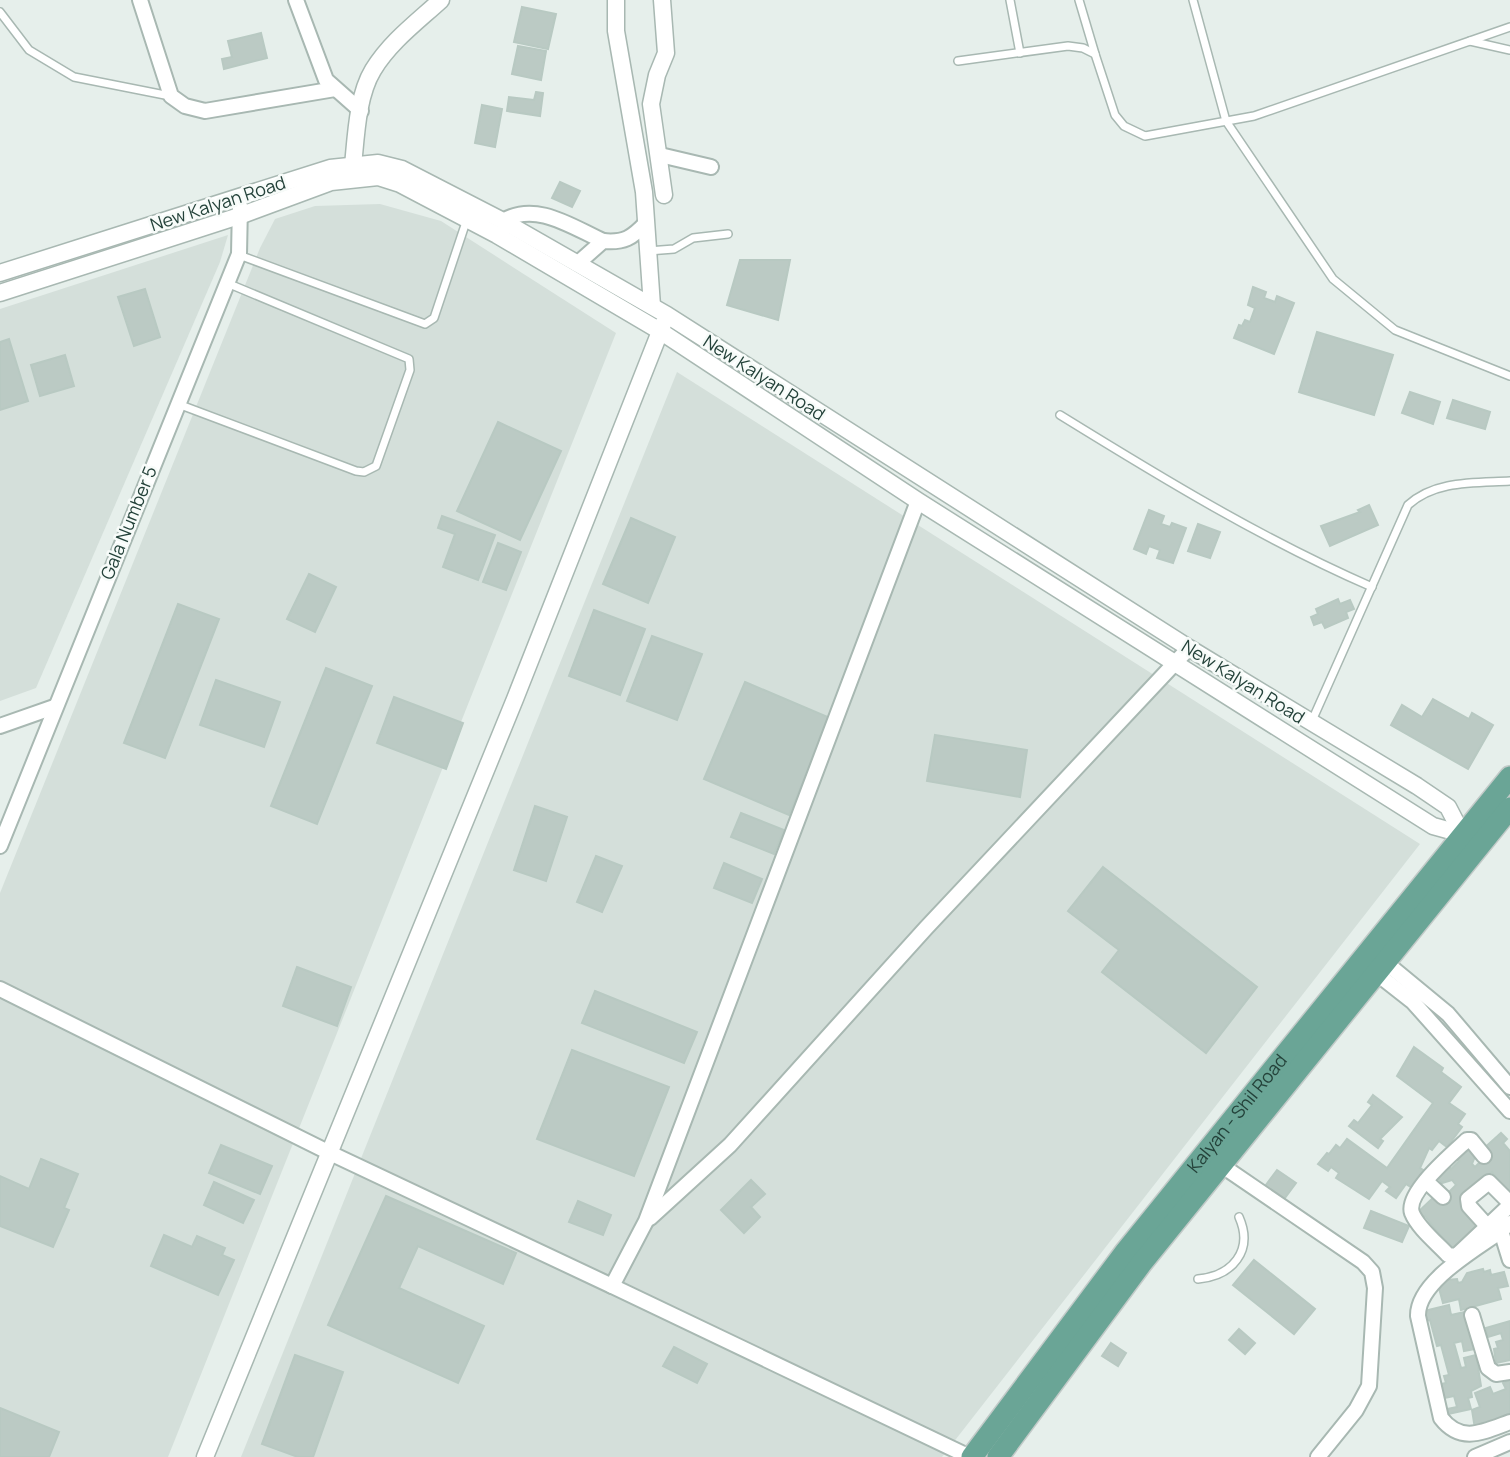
<svg xmlns="http://www.w3.org/2000/svg" width="1510" height="1457" viewBox="0 0 1510 1457" font-family="Manrope,sans-serif">
  <style>
    .built { fill: #d4dfda }
    .building { fill: #bbcac4; stroke: #b8c9c2; stroke-width: 2 }
    .lines { fill: none; stroke-linecap: round; stroke-linejoin: round }
    .service-casing { stroke: #a8b8b2; stroke-width: 10 }
    .minor-casing { stroke: #a8b8b2; stroke-width: 18 }
    .tertiary-casing { stroke: #a8b8b2; stroke-width: 19 }
    .primary-casing { stroke: #c2cac8; stroke-width: 24 }
    .service { stroke: #fff; stroke-width: 7 }
    .minor { stroke: #fff; stroke-width: 14 }
    .tertiary { stroke: #fff; stroke-width: 16 }
    .primary { stroke: #6aa596; stroke-width: 21 }
    .labels { text-anchor: middle; stroke-width: 5; stroke-linejoin: round; paint-order: stroke }
    .street-label { font-size: 18px; fill: #24423a; stroke: #f7fbf9 }
  </style>
  <rect width="100%" height="100%" fill="#e6efeb"/>
  <!-- built -->
  <g class="built">
    <path d="M380,204L441,221L616,333L168,1457H0V893L260,248L275,219L315,206Z"/>
    <path d="M228,235L220,262L36,688L0,701V309Z"/>
    <path d="M677,372L1420,844L942,1457H241Z"/>
  </g>
  <!-- building -->
  <g class="building">
    <path d="M522,7L556,14L548,49L514,42Z"/>
    <path d="M261,33L267,58L224,69L222,59L232,57L228,41Z"/>
    <path d="M518,46L546,51L541,80L512,74Z"/>
    <path d="M536,92L543,93L540,116L507,111L509,97L534,100Z"/>
    <path d="M482,105L502,109L495,147L475,143Z"/>
    <path d="M560,182L580,191L572,207L552,198Z"/>
    <path d="M740,260H790L778,320L727,305Z"/>
    <path d="M1253,287L1266,292L1264,298L1275,302L1277,296L1294,303L1274,354L1234,338L1239,325L1242,326L1245,320L1250,322L1255,308L1248,305Z"/>
    <path d="M145,289L160,337L134,346L118,297Z"/>
    <path d="M1317,332L1393,355L1374,415L1299,392Z"/>
    <path d="M9,339L28,401L0,410V342Z"/>
    <path d="M65,355L74,386L40,396L31,365Z"/>
    <path d="M1410,392L1440,402L1433,424L1402,413Z"/>
    <path d="M1453,400L1490,412L1485,429L1447,418Z"/>
    <path d="M498,422L561,451L520,540L457,511Z"/>
    <path d="M1369,505L1378,525L1330,546L1321,526L1360,512L1358,510Z"/>
    <path d="M1149,510L1164,516L1161,524L1170,527L1172,523L1186,528L1173,563L1157,558L1160,550L1149,546L1146,554L1134,549Z"/>
    <path d="M442,516L495,535L478,580L443,567L455,534L438,528Z"/>
    <path d="M631,518L675,537L648,603L603,584Z"/>
    <path d="M1198,524L1220,532L1210,558L1188,551Z"/>
    <path d="M498,543L521,552L506,590L483,582Z"/>
    <path d="M309,574L336,587L315,632L287,619Z"/>
    <path d="M1338,599L1340,604L1350,600L1354,609L1346,612L1348,618L1325,628L1322,622L1314,625L1311,617L1318,614L1316,609Z"/>
    <path d="M178,604L219,619L165,758L124,743Z"/>
    <path d="M594,610L645,629L620,695L569,676Z"/>
    <path d="M652,636L702,654L677,720L627,701Z"/>
    <path d="M326,668L372,686L317,824L271,806Z"/>
    <path d="M216,680L280,702L264,747L200,725Z"/>
    <path d="M745,682L830,718L789,815L704,779Z"/>
    <path d="M394,697L463,723L446,769L377,743Z"/>
    <path d="M1433,699L1469,719L1472,713L1493,725L1468,769L1391,725L1402,705L1422,717Z"/>
    <path d="M935,735L1027,750L1020,797L927,781Z"/>
    <path d="M535,806L567,817L546,881L514,870Z"/>
    <path d="M741,813L784,830L774,854L731,837Z"/>
    <path d="M596,856L622,866L602,912L577,902Z"/>
    <path d="M724,863L762,879L752,903L714,888Z"/>
    <path d="M1103,867L1257,987L1206,1053L1102,972L1119,950L1068,911Z"/>
    <path d="M297,967L351,987L337,1026L283,1006Z"/>
    <path d="M595,991L697,1032L684,1063L582,1023Z"/>
    <path d="M1414,1047L1443,1068L1441,1072L1461,1087L1449,1103L1465,1114L1458,1124L1462,1127L1447,1147L1439,1141L1432,1150L1429,1148L1420,1168L1425,1171L1412,1188L1406,1184L1396,1198L1386,1191L1390,1187L1382,1181L1369,1199L1336,1178L1339,1173L1331,1167L1328,1171L1318,1164L1327,1153L1329,1154L1336,1145L1340,1148L1347,1139L1387,1168L1433,1103L1397,1076Z"/>
    <path d="M572,1050L669,1087L634,1176L537,1139Z"/>
    <path d="M1373,1095L1402,1117L1380,1139L1383,1141L1378,1148L1349,1126L1354,1120L1358,1123L1372,1105L1368,1102Z"/>
    <path d="M1501,1133L1507,1139L1503,1143L1510,1151V1197L1492,1172L1461,1201L1485,1227L1455,1254L1425,1216L1422,1218L1417,1213L1437,1194L1445,1196L1456,1185L1452,1180L1442,1183L1437,1177L1448,1166L1451,1169L1459,1161L1456,1158L1467,1144L1476,1154L1472,1164L1475,1167L1487,1155L1492,1156L1482,1150Z"/>
    <path d="M221,1145L272,1166L260,1194L209,1173Z"/>
    <path d="M41,1159L78,1174L64,1208L69,1210L53,1247L0,1226V1176L29,1189Z"/>
    <path d="M1277,1170L1296,1183L1282,1202L1263,1189Z"/>
    <path d="M751,1180L765,1194L751,1207L760,1217L744,1233L721,1210Z"/>
    <path d="M214,1182L254,1200L243,1223L204,1205Z"/>
    <path d="M386,1196L516,1253L503,1284L418,1246L399,1288L484,1326L458,1383L328,1325Z"/>
    <path d="M578,1201L611,1215L603,1235L569,1222Z"/>
    <path d="M1371,1211L1409,1226L1402,1242L1364,1228Z"/>
    <path d="M164,1235L192,1247L197,1236L225,1248L222,1255L234,1260L218,1295L151,1266Z"/>
    <path d="M1254,1260L1315,1309L1294,1334L1233,1285Z"/>
    <path d="M1483,1269L1484,1272L1490,1270L1491,1275L1504,1272L1508,1286L1498,1288L1501,1299L1461,1310L1459,1299L1443,1303L1437,1281L1457,1279L1458,1283L1462,1282L1467,1273Z"/>
    <path d="M1449,1305L1451,1315L1465,1312L1475,1349L1464,1351L1462,1341L1454,1343L1461,1368L1466,1367L1464,1358L1476,1355L1481,1386L1471,1391L1472,1397L1468,1398L1471,1409L1448,1414L1447,1409L1457,1407L1454,1396L1444,1398L1441,1384L1446,1383L1444,1376L1449,1375L1441,1345L1437,1346L1430,1320L1422,1322L1420,1312Z"/>
    <path d="M1510,1321V1360L1496,1363L1494,1349L1498,1348L1496,1342L1503,1340L1501,1333L1488,1337L1486,1328Z"/>
    <path d="M1239,1329L1255,1343L1245,1354L1229,1340Z"/>
    <path d="M1111,1343L1126,1353L1118,1366L1102,1356Z"/>
    <path d="M674,1347L707,1364L697,1383L663,1366Z"/>
    <path d="M295,1355L343,1372L313,1457H298L262,1444Z"/>
    <path d="M1510,1380V1417L1475,1429L1472,1410L1480,1407L1475,1393L1490,1387L1493,1394L1506,1389L1503,1383Z"/>
    <path d="M0,1408L59,1432L49,1457H0Z"/>
  </g>
  <g class="lines">
    <!-- service casing -->
    <g class="service-casing">
      <g id="service">
        <path d="M1010,0L1020,53"/>
        <path d="M1079,0L1095,54"/>
        <path d="M1193,0L1226,121L1333,279L1395,330L1510,376"/>
        <path d="M0,12L29,50L74,77L170,96"/>
        <path d="M1470,41L1510,50"/>
        <path d="M958,61L1068,46L1083,48L1095,54L1115,115L1124,126L1145,136L1254,116L1510,27"/>
        <path d="M648,251L674,249L693,238L728,234"/>
        <path d="M239,255L425,324L434,318L467,219"/>
        <path d="M178,404L356,471L364,472L376,466L410,370L409,359L227,283"/>
        <path d="M1060,415C1162,478 1262,539 1372,587"/>
        <path d="M1311,723L1408,505C1435,480 1475,483 1510,481"/>
        <path d="M1198,1279C1232,1276 1254,1251 1239,1217"/>
      </g>
    </g>
    <!-- minor casing -->
    <g class="minor-casing">
      <g id="minor">
        <path d="M140,0L171,96L185,106L205,111L335,89"/>
        <path d="M296,0L326,80L361,111"/>
        <path d="M660,155L711,167"/>
        <path d="M503,221C536,201 572,227 603,241"/>
        <path d="M577,264L603,241C624,243 632,238 646,223"/>
        <path d="M0,726L54,707"/>
        <path d="M0,846L239,254L240,205"/>
        <path d="M1385,962L1448,1014L1510,1087"/>
        <path d="M1376,973L1413,1002L1510,1111"/>
        <path d="M0,989L330,1153L612,1286L646,1221L918,501"/>
        <path d="M1484,1156L1471,1140H1467C1453,1153 1405,1193 1412,1213C1418,1228 1437,1243 1448,1255L1456,1256L1510,1205"/>
        <path d="M1221,1165L1363,1262L1372,1272L1375,1288L1369,1386L1356,1410L1318,1457"/>
        <path d="M1426,1181L1443,1197"/>
        <path d="M650,1218L730,1145L926,928L1189,648"/>
        <path d="M1510,1223L1501,1231L1510,1260"/>
        <path d="M1488,1227L1469,1206L1468,1199L1489,1182L1510,1203"/>
        <path d="M1501,1231C1476,1249 1417,1282 1418,1316L1441,1418C1461,1444 1483,1432 1510,1422"/>
        <path d="M612,1286L970,1457"/>
        <path d="M1472,1315L1488,1368L1496,1374L1510,1372"/>
        <path d="M1475,1457L1510,1442"/>
      </g>
    </g>
    <!-- tertiary casing -->
    <g class="tertiary-casing">
      <g id="tertiary">
        <path d="M616,0V31L644,192L652,306"/>
        <path d="M662,0L666,53L657,75L651,104L664,195"/>
        <path d="M352,175C356,142 356,98 373,70C390,42 417,22 441,0"/>
        <path d="M0,273L330,168L378,163L402,169L503,221L667,315L1189,648L1417,786L1448,807L1462,834L1469,840"/>
        <path d="M0,293L242,215L331,182L378,177L400,184L497,235L660,331L918,501L1433,826L1462,834"/>
        <path d="M205,1457L515,699L663,324"/>
      </g>
    </g>
    <!-- primary casing -->
    <g class="primary-casing">
      <g id="primary">
        <path id="s1" d="M972,1457L1126,1251L1510,777"/>
        <path d="M998,1457L1141,1264L1510,808"/>
      </g>
    </g>
    <!-- service -->
    <use href="#service" class="service"/>
    <!-- minor -->
    <use href="#minor" class="minor"/>
    <!-- tertiary -->
    <use href="#tertiary" class="tertiary"/>
    <!-- primary -->
    <use href="#primary" class="primary"/>
  </g>
  <g class="labels">
    <!-- street labels -->
    <g class="street-label">
      <text transform="translate(218 204) rotate(-18)" y="6">New Kalyan Road</text>
      <text transform="translate(764 378) rotate(33)" y="6">New Kalyan Road</text>
      <text transform="translate(129 523) rotate(-68)" y="6">Gala Number 5</text>
      <text transform="translate(1243 682) rotate(32)" y="6">New Kalyan Road</text>
      <text dy="6" stroke="none"><textPath href="#s1" startOffset="434">Kalyan - Shil Road</textPath></text>
    </g>
  </g>
</svg>
